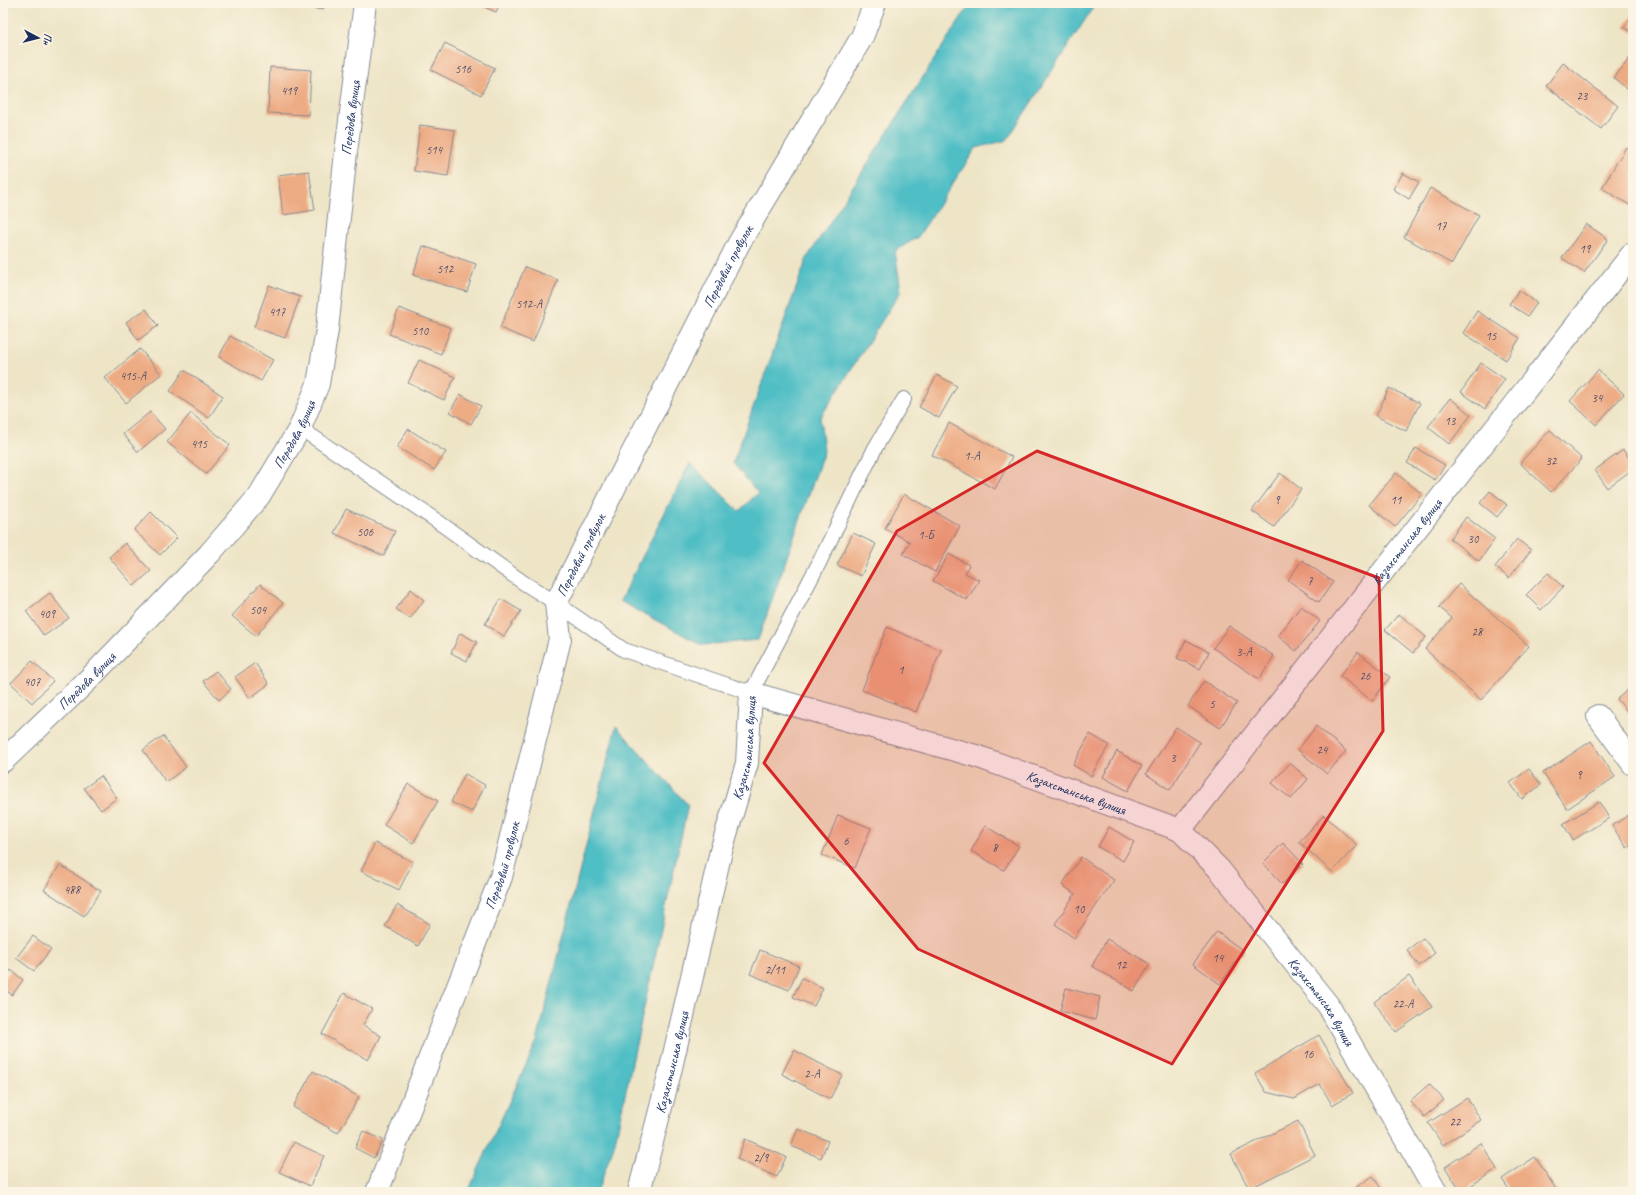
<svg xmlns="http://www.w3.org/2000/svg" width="1636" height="1195" viewBox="0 0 1636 1195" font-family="Caveat,sans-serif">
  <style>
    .water { fill: #4fbec5; stroke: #357692 }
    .building { fill: #edab84 }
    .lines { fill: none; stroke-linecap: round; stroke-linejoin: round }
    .service-casing { stroke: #848a92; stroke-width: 16 }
    .minor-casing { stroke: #848a92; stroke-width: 24 }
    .tertiary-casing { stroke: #848a92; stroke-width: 24 }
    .service { stroke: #fff; stroke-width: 14 }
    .minor { stroke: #fff; stroke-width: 22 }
    .tertiary { stroke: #fff; stroke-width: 22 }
    .marked { fill: #d62828; fill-opacity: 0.2; stroke: #d62828; stroke-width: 3; stroke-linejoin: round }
    .labels { text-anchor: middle; stroke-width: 3; stroke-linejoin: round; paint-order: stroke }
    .number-label { font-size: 12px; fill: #504e68 }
    .street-label { font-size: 14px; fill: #1b2f5e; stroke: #fcf5e5 }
  </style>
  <rect width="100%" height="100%" fill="#fcf5e5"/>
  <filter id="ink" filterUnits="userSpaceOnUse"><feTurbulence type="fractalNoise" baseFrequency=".025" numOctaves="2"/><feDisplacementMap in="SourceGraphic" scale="8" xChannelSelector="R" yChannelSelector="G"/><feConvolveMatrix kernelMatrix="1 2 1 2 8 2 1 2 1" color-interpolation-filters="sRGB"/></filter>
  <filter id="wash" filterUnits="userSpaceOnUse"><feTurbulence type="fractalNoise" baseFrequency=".012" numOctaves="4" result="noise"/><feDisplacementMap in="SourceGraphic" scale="16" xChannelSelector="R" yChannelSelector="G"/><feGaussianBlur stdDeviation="0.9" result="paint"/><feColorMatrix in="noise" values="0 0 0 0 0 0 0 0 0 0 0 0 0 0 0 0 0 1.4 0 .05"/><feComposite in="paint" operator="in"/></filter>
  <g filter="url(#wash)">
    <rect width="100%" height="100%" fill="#eee5c7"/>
    <!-- water -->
    <g class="water">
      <path d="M974,3H1096L1007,140L976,148L918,237L895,251L901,291L820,418L824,451L758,640L702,645L620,601L690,463L739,511L758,493L733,463L807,258L962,16Z"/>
      <path d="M616,726L688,805L614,1146L597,1192H468L537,1041Z"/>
    </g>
    <g id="blocks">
      <!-- building -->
      <g class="building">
        <path d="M295,3H325L323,10L295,6Z"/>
        <path d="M475,3H500L496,12Z"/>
        <path d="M1633,15V33L1624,27Z"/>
        <path d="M445,43L495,68L481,95L431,70Z"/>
        <path d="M1633,54V94L1614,78Z"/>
        <path d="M1563,63L1618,106L1601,129L1546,86Z"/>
        <path d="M270,67L311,70L309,115L268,113Z"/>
        <path d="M420,125L455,130L448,176L414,171Z"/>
        <path d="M1626,147L1633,151V203L1631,206L1602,188Z"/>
        <path d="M309,171L315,210L283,215L278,175Z"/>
        <path d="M1403,173L1419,182L1409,199L1393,189Z"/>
        <path d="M1430,188L1479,215L1452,264L1404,237Z"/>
        <path d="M1586,224L1608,239L1584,273L1562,258Z"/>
        <path d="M423,246L476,264L467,292L413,275Z"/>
        <path d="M525,267L558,280L533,342L500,328Z"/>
        <path d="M269,285L300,297L285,338L254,327Z"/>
        <path d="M1519,290L1537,303L1528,316L1509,304Z"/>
        <path d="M399,308L451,328L441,354L389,334Z"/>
        <path d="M146,309L158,326L138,340L126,322Z"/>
        <path d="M1477,311L1520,338L1506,360L1463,333Z"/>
        <path d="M230,336L273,360L261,381L219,357Z"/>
        <path d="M140,349L161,374L126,403L105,378Z"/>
        <path d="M419,360L455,377L444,400L408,383Z"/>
        <path d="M1481,363L1505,379L1485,409L1461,392Z"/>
        <path d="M184,370L223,396L209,418L170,391Z"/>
        <path d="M1598,370L1624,394L1596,425L1570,401Z"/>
        <path d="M937,375L957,386L939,418L919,407Z"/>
        <path d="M1389,388L1420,403L1406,431L1376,416Z"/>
        <path d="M460,394L481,406L471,424L450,412Z"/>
        <path d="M1450,398L1471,415L1449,444L1428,427Z"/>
        <path d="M150,412L165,429L138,452L123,434Z"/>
        <path d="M191,413L230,445L206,474L167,442Z"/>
        <path d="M949,423L1012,457L995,489L932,455Z"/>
        <path d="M408,429L446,452L434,470L397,447Z"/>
        <path d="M1550,430L1582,459L1551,492L1520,463Z"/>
        <path d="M1416,448L1445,465L1435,480L1407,463Z"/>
        <path d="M1623,450L1633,463V469L1607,488L1595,470Z"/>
        <path d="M1280,473L1301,489L1274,527L1252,511Z"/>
        <path d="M1396,473L1422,494L1395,527L1369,505Z"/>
        <path d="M1490,491L1507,505L1497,517L1480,503Z"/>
        <path d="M904,494L960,526L935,572L903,554L910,542L885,528Z"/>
        <path d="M346,509L395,531L384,556L334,533Z"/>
        <path d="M151,512L177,538L160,555L134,530Z"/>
        <path d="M1466,517L1495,539L1479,561L1450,539Z"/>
        <path d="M853,533L876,544L861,576L837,565Z"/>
        <path d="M1517,539L1531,550L1509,578L1495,567Z"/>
        <path d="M125,543L151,571L134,586L109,557Z"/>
        <path d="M949,554L969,565L965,573L979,580L967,600L933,581Z"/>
        <path d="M1302,560L1333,582L1319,602L1288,580Z"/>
        <path d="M1548,573L1563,587L1541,610L1526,595Z"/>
        <path d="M260,584L283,603L256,636L232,616Z"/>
        <path d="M1459,584L1529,646L1481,700L1425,649L1452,618L1439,607Z"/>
        <path d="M411,589L424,600L410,619L396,609Z"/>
        <path d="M50,593L69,618L44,636L26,611Z"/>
        <path d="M501,599L521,611L504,636L485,624Z"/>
        <path d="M1301,606L1320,621L1296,651L1278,636Z"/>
        <path d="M1399,614L1426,637L1413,653L1385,630Z"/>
        <path d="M1229,626L1274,656L1259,679L1213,648Z"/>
        <path d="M887,627L941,650L916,712L862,690Z"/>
        <path d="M460,633L477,642L467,661L451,653Z"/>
        <path d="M1186,640L1209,652L1200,669L1177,658Z"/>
        <path d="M1358,652L1390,677L1372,701L1340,676Z"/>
        <path d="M32,661L53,681L32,703L11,683Z"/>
        <path d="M255,663L269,684L250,698L235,677Z"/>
        <path d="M216,671L231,689L219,700L203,681Z"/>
        <path d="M1204,681L1237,703L1220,728L1188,706Z"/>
        <path d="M1632,686L1633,687V718L1617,699Z"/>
        <path d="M1316,726L1346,751L1327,774L1298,750Z"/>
        <path d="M1176,727L1200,742L1170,790L1146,774Z"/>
        <path d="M1090,734L1109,745L1091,776L1073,765Z"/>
        <path d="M163,736L186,767L166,782L143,750Z"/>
        <path d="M1591,741L1615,777L1567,809L1543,773Z"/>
        <path d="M1117,751L1142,766L1128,791L1103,777Z"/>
        <path d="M1290,763L1308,779L1291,799L1272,783Z"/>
        <path d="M1529,769L1541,785L1522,799L1510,783Z"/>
        <path d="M465,774L485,785L472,812L451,802Z"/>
        <path d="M101,776L117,798L101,810L84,788Z"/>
        <path d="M408,784L438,801L413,843L384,825Z"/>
        <path d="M1599,802L1609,818L1573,840L1563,824Z"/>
        <path d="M1633,812V844L1627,848L1612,826Z"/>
        <path d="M838,815L871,828L855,868L822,855Z"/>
        <path d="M1324,815L1357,845L1332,872L1299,842Z"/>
        <path d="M985,826L1019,846L1004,870L971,851Z"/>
        <path d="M1109,827L1134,842L1123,861L1098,847Z"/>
        <path d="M375,843L413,862L399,890L361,871Z"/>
        <path d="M1283,843L1303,864L1282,884L1263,863Z"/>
        <path d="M1081,857L1114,880L1074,938L1055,924L1075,894L1062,885Z"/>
        <path d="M60,865L101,891L84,916L44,890Z"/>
        <path d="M397,905L430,924L418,946L385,926Z"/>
        <path d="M1217,932L1244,951L1220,984L1193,964Z"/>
        <path d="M33,936L51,949L34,971L16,958Z"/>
        <path d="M1423,938L1435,953L1419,966L1407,950Z"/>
        <path d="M1107,939L1150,964L1134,991L1092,966Z"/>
        <path d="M760,950L799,966L789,990L750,974Z"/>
        <path d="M11,970L23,980L12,995L3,988V980Z"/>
        <path d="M1409,976L1432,1007L1396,1032L1374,1002Z"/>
        <path d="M802,978L823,988L814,1006L793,997Z"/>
        <path d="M1066,988L1100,997L1095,1020L1060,1011Z"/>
        <path d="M344,993L372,1009L363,1025L381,1036L368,1060L322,1034Z"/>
        <path d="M1319,1035L1353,1093L1332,1105L1320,1084L1294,1099L1266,1092L1255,1073Z"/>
        <path d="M794,1050L842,1075L830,1099L782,1074Z"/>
        <path d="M313,1071L359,1097L338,1133L293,1107Z"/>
        <path d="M1429,1084L1444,1100L1424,1117L1410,1101Z"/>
        <path d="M1467,1098L1481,1120L1443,1145L1428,1123Z"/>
        <path d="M1298,1121L1315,1155L1249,1189L1231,1154Z"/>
        <path d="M798,1129L828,1141L821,1158L791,1146Z"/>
        <path d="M363,1131L383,1140L374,1158L355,1148Z"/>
        <path d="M745,1139L786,1157L777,1177L737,1159Z"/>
        <path d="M294,1142L324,1156L310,1186L279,1172Z"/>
        <path d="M1481,1143L1497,1169L1461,1192L1445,1167Z"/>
        <path d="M1535,1157L1558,1192H1508L1510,1191L1502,1179Z"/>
        <path d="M1373,1176L1383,1192H1349Z"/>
      </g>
    </g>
  </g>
  <g filter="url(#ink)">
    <use href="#blocks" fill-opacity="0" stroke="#848a92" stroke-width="1"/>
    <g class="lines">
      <!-- service casing -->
      <g class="service-casing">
        <path id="service" d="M300,428L437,521L524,583L556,603L624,650L751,693L819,563L875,448L904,399"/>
      </g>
      <!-- minor casing -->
      <g class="minor-casing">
        <g id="minor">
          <path d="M1598,716L1633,764"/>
          <path id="s1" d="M1180,830L1219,869L1328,1005L1436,1192"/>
          <path id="s2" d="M377,1192L501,877L560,639L556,603L739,243L862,37L875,3"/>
          <path id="s3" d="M639,1192L670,1072L721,851L747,763L751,693L976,756L1180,830L1633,253"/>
        </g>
      </g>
      <!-- tertiary casing -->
      <g class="tertiary-casing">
        <g id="tertiary">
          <path id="s4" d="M3,761L89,679L210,553L259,496L300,428L318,384L327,330L346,152L365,3"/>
        </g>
      </g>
      <!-- service -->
      <use href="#service" class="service"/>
      <!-- minor -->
      <use href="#minor" class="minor"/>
      <!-- tertiary -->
      <use href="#tertiary" class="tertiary"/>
    </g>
  </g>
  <!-- marked area -->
  <path class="marked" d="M1037,451L1379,578L1383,731L1172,1064L918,949L764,763L897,531Z"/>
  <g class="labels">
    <!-- number labels -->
    <g class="number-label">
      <text x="463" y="73">516</text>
      <text x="289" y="95">419</text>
      <text x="1582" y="100">23</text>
      <text x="434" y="154">514</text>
      <text x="1441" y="230">17</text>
      <text x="1585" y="253">19</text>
      <text x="445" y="273">512</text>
      <text x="529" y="308">512-А</text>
      <text x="277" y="316">417</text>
      <text x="420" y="335">510</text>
      <text x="1491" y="340">15</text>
      <text x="133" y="380">415-А</text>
      <text x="1597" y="402">34</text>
      <text x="1450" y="425">13</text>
      <text x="199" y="448">415</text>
      <text x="972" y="460">1-А</text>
      <text x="1551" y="465">32</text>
      <text x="1277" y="504">9</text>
      <text x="1396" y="504">11</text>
      <text x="365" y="536">506</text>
      <text x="926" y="539">1-Б</text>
      <text x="1473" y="543">30</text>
      <text x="1310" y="585">7</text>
      <text x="258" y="614">504</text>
      <text x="47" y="618">409</text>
      <text x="1477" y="636">28</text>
      <text x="1244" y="656">3-А</text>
      <text x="901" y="674">1</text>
      <text x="1365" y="680">26</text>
      <text x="32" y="686">407</text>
      <text x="1212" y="708">5</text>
      <text x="1322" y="754">24</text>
      <text x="1173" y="762">3</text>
      <text x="1579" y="779">9</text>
      <text x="846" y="845">6</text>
      <text x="995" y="852">8</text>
      <text x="72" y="894">488</text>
      <text x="1079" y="913">10</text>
      <text x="1218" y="962">14</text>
      <text x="1121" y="969">12</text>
      <text x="775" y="974">2/11</text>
      <text x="1403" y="1008">22-А</text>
      <text x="1308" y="1058">16</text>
      <text x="812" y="1078">2-А</text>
      <text x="1455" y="1126">22</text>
      <text x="761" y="1162">2/9</text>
    </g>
    <!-- street labels -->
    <g class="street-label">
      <text dy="5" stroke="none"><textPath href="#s4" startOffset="764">Передова вулиця</textPath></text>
      <text dy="5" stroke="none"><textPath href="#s2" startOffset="998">Передовий провулок</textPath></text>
      <text dy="5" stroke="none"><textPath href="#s4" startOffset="440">Передова вулиця</textPath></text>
      <text dy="5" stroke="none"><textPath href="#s3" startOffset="1330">Казахстанська вулиця</textPath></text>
      <text dy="5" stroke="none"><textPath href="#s2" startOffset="674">Передовий провулок</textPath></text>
      <text dy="5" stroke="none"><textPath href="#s4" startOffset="116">Передова вулиця</textPath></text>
      <text dy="5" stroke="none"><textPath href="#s3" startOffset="457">Казахстанська вулиця</textPath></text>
      <text dy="5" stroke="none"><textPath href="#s3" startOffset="853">Казахстанська вулиця</textPath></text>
      <text dy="5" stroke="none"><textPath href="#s2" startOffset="350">Передовий провулок</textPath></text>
      <text dy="5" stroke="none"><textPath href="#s1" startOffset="223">Казахстанська вулиця</textPath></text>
      <text dy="5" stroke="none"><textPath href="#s3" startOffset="134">Казахстанська вулиця</textPath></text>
    </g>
  </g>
  <!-- margin -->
  <rect width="1636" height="1195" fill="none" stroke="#fcf5e5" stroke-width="16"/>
  <!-- north arrow -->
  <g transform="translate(38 38) rotate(97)" stroke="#fcf5e5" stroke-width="3" paint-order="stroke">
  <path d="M0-3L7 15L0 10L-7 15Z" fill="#1b2f5e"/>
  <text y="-6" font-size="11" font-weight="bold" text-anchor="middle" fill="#1b2f5e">Пн</text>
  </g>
</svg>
